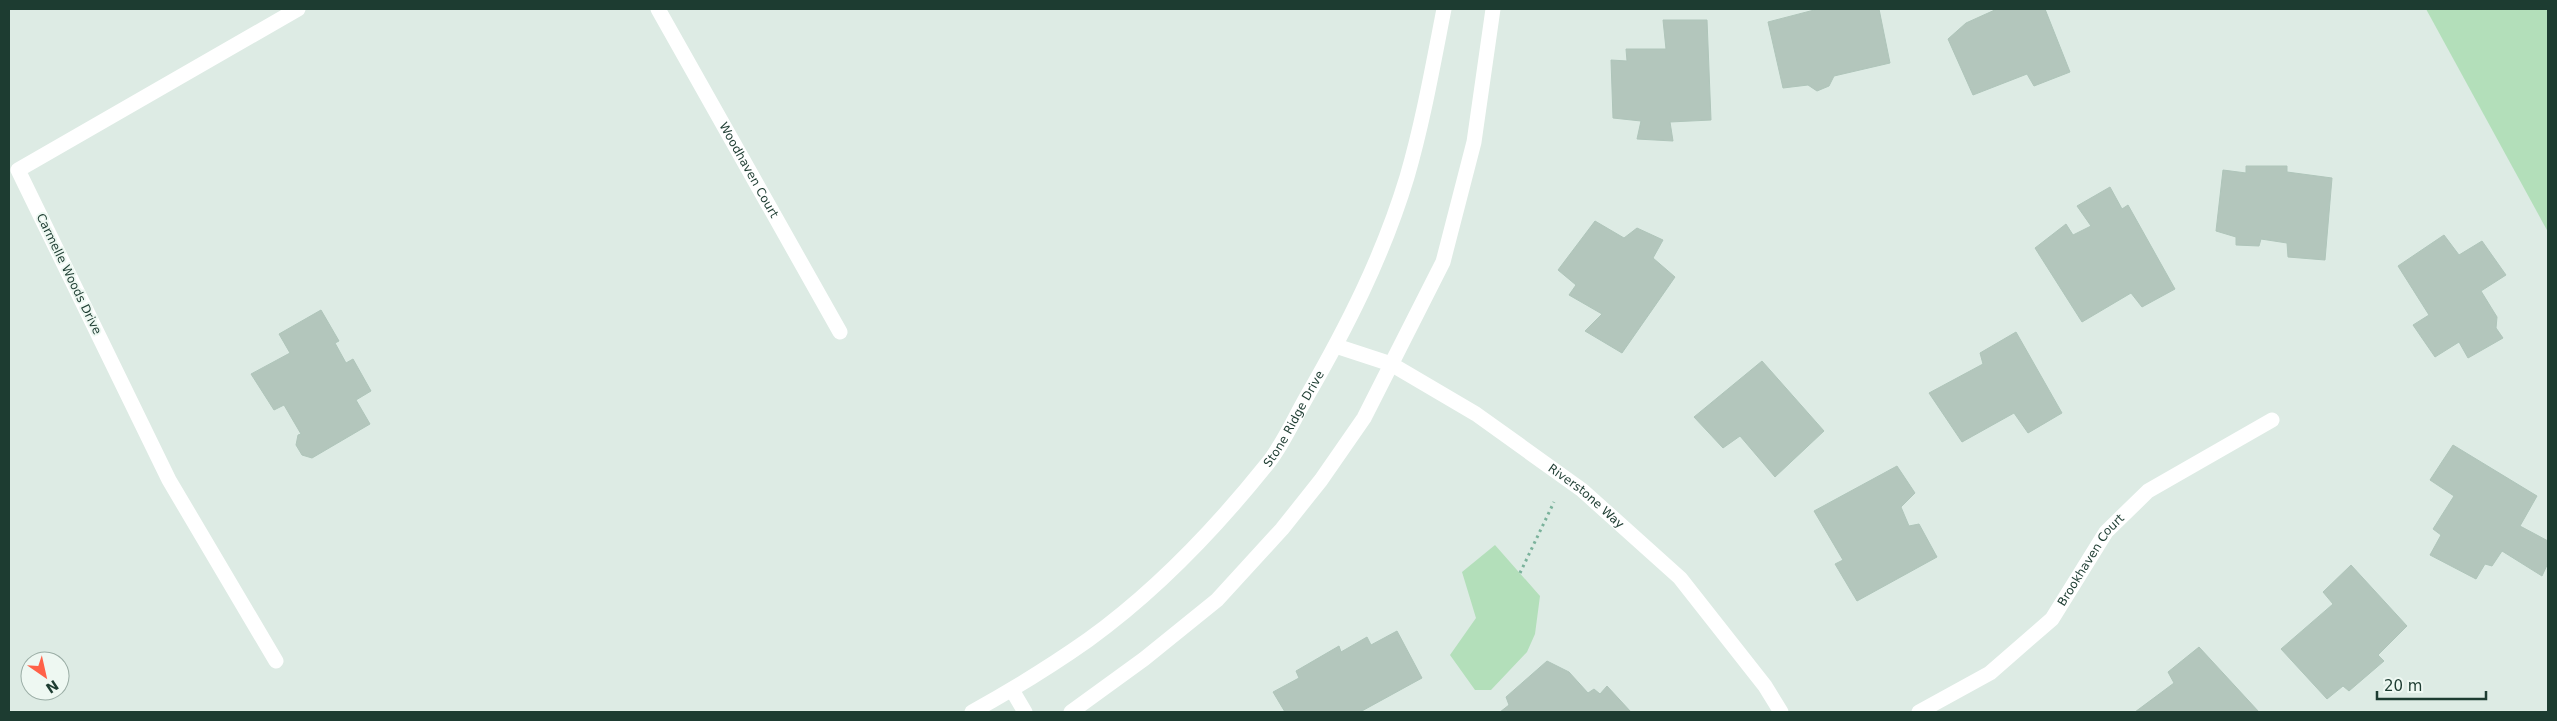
<svg xmlns="http://www.w3.org/2000/svg" width="2557" height="721" viewBox="0 0 2557 721" font-family="'DejaVu Sans',sans-serif">
  <style>
    .green { fill: #b3dfba }
    .building { fill: #b3c6bc; stroke: #afc5ba }
    .lines { fill: none; stroke-linecap: round; stroke-linejoin: round }
    .path { stroke: #7ab29b; stroke-width: 3; stroke-dasharray: 2.5 4; stroke-linecap: butt }
    .street { stroke: #fff; stroke-width: 15 }
    .labels { text-anchor: middle; stroke-width: 4; stroke-linejoin: round; paint-order: stroke }
    .street-label { font-size: 12px; fill: #1d3c31; stroke: #eef8f2 }
  </style>
  <rect width="100%" height="100%" fill="#ddebe4"/>
  <!-- green -->
  <g class="green">
    <path d="M2426,9H2548V232Z"/>
    <path d="M1495,545L1540,596L1535,634L1527,652L1491,690H1475L1450,655L1476,618L1462,572Z"/>
  </g>
  <!-- building -->
  <g class="building">
    <path d="M1818,9H1879L1890,63L1834,76L1829,86L1817,91L1808,85L1783,88L1768,22Z"/>
    <path d="M1997,9H2045L2070,72L2034,86L2027,74L1973,95L1948,39L1966,23Z"/>
    <path d="M1663,20H1707L1711,120L1670,122L1673,141L1637,139L1641,121L1613,118L1611,60L1627,61L1626,49H1666Z"/>
    <path d="M2246,166H2287V172L2332,178L2325,260L2288,257L2287,243L2261,239L2259,246L2236,245V237L2216,231L2223,170L2246,173Z"/>
    <path d="M2110,187L2122,209L2128,205L2175,289L2142,307L2131,293L2082,322L2035,248L2066,224L2073,235L2091,226L2077,206Z"/>
    <path d="M1595,221L1624,238L1637,228L1663,240L1653,258L1675,277L1622,353L1585,331L1602,314L1569,295L1576,285L1558,270Z"/>
    <path d="M2444,235L2459,255L2482,241L2506,275L2481,291L2497,317L2496,328L2503,338L2468,358L2459,342L2435,357L2413,325L2429,315L2398,266Z"/>
    <path d="M321,310L339,341L335,343L346,363L353,359L371,391L356,400L370,424L312,458L302,455L296,445L298,435L301,434L284,405L274,410L251,374L290,353L279,334Z"/>
    <path d="M2016,332L2062,413L2028,433L2014,413L1962,442L1929,393L1983,364L1980,353Z"/>
    <path d="M1762,361L1824,431L1775,477L1740,436L1723,448L1694,417Z"/>
    <path d="M2453,445L2537,496L2520,526L2548,541V563L2542,576L2502,551L2492,566L2485,564L2476,579L2430,555L2441,535L2433,529L2454,496L2430,480Z"/>
    <path d="M1897,466L1915,493L1901,507L1909,526L1919,524L1937,557L1857,601L1835,564L1843,560L1814,511Z"/>
    <path d="M2351,565L2407,626L2378,655L2384,661L2349,691L2343,686L2327,699L2281,649L2333,604L2323,592Z"/>
    <path d="M1397,631L1422,678L1360,712H1285L1273,692L1299,678L1296,671L1339,646L1341,652L1367,637L1371,645Z"/>
    <path d="M2199,647L2259,712H2135L2174,683L2168,672Z"/>
    <path d="M1547,661L1569,672L1588,693L1594,689L1600,694L1607,686L1631,712H1500L1509,705L1506,697Z"/>
  </g>
  <g class="lines">
    <!-- path -->
    <path class="path" d="M1520,573L1554,502"/>
    <!-- street -->
    <g class="street">
      <path id="s1" d="M658,9L840,332"/>
      <path id="s2" d="M1336,346L1391,364L1476,414L1582,490L1680,578L1765,686L1781,712"/>
      <path d="M276,661L169,480L18,170L298,9"/>
      <path d="M1012,690L1025,712"/>
      <path id="s3" d="M972,712C1012,690 1051,666 1088,640C1156,591 1216,528 1268,463C1283,444 1294,419 1306,398C1347,327 1383,256 1407,177C1423,122 1433,65 1444,9"/>
      <path d="M1071,712L1144,659L1217,600L1282,529L1321,480L1364,418L1443,262L1474,142L1493,9"/>
      <path id="s4" d="M1919,712L1990,673L2052,619L2106,532L2148,491L2272,420"/>
    </g>
  </g>
  <g class="labels">
    <!-- street labels -->
    <g class="street-label">
      <text dy="4" stroke="none"><textPath href="#s1" startOffset="185">Woodhaven Court</textPath></text>
      <text transform="translate(69 274) rotate(64)" y="4">Carmelle Woods Drive</text>
      <text dy="4" stroke="none"><textPath href="#s3" startOffset="441">Stone Ridge Drive</textPath></text>
      <text dy="4" stroke="none"><textPath href="#s2" startOffset="294">Riverstone Way</textPath></text>
      <text dy="4" stroke="none"><textPath href="#s4" startOffset="234">Brookhaven Court</textPath></text>
    </g>
  </g>
  <!-- border -->
  <rect width="2557" height="721" fill="none" stroke="#1d3c31" stroke-width="20"/>
  <!-- north arrow -->
  <g transform="translate(45 676) rotate(146)"><circle r="24" fill="#eef8f2" stroke="#9aada5"/>
  <path d="M0-4L9 19L0 12L-9 19Z" fill="#ff6148"/>
  <text y="-8" font-size="14" font-weight="bold" text-anchor="middle" fill="#1d3c31">N</text>
  </g>
  <!-- scale -->
  <path d="M2377 691v8h109v-8" fill="none" stroke="#1d3c31" stroke-width="2.5"/>
  <text x="2384" y="691" font-size="15" fill="#1d3c31" stroke="#eef8f2" stroke-width="4" paint-order="stroke">20 m</text>
</svg>
